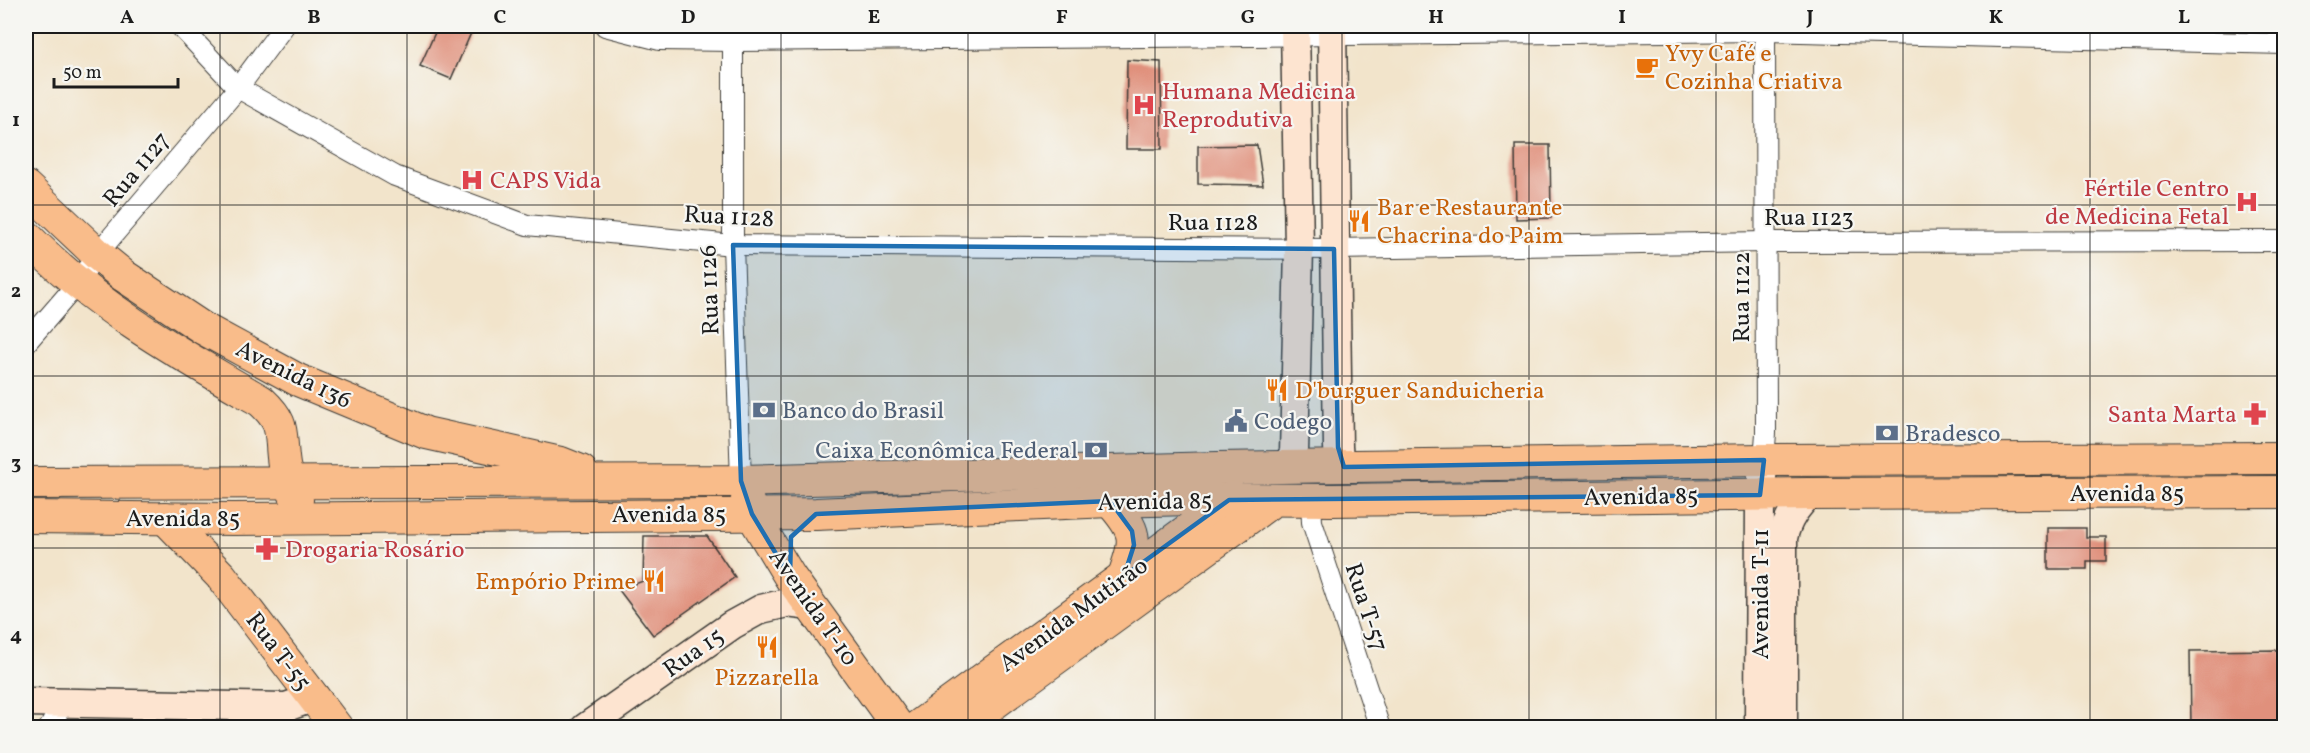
<svg xmlns="http://www.w3.org/2000/svg" width="2310" height="753" viewBox="0 0 2310 753" font-family="Vollkorn,serif">
  <style>
    .building { fill: #e0907c }
    .lines { fill: none; stroke-linecap: round; stroke-linejoin: round }
    .street-casing { stroke: #3c3a36; stroke-width: 22 }
    .secondary-casing { stroke: #3c3a36; stroke-width: 31 }
    .primary-casing { stroke: #3c3a36; stroke-width: 34 }
    .street { stroke: #fff; stroke-width: 20 }
    .secondary { stroke: #fde4d0; stroke-width: 28 }
    .primary { stroke: #f9bc8a; stroke-width: 32 }
    .marked { fill: #1f6fb2; fill-opacity: 0.2; stroke: #1f6fb2; stroke-width: 4.5; stroke-linejoin: round }
    .grid { fill: none; stroke: #1c1c1c; stroke-width: 1.5; stroke-opacity: 0.55 }
    .labels { text-anchor: middle; stroke-width: 4.5; stroke-linejoin: round; paint-order: stroke }
    .food-label { font-size: 24px; fill: #c56008; stroke: #f6f6f2; text-anchor: start }
    .health-label { font-size: 24px; fill: #be3a42; stroke: #f6f6f2; text-anchor: start }
    .street-label { font-size: 24px; fill: #1c1c1c; stroke: #f6f6f2 }
    .service-label { font-size: 24px; fill: #4e5e75; stroke: #f6f6f2; text-anchor: start }
    .neatline { fill: none; stroke: #1c1c1c; stroke-width: 2 }
    .grid-label { font-size: 20px; text-anchor: middle; font-weight: bold; fill: #1c1c1c }
  </style>
  <rect width="100%" height="100%" fill="#f6f6f2"/>
  <filter id="ink" filterUnits="userSpaceOnUse"><feTurbulence type="fractalNoise" baseFrequency=".0167" numOctaves="2"/><feDisplacementMap in="SourceGraphic" scale="12" xChannelSelector="R" yChannelSelector="G"/><feConvolveMatrix kernelMatrix="1 2 1 2 8 2 1 2 1" color-interpolation-filters="sRGB"/></filter>
  <filter id="wash" filterUnits="userSpaceOnUse"><feTurbulence type="fractalNoise" baseFrequency=".008" numOctaves="4" result="noise"/><feDisplacementMap in="SourceGraphic" scale="24" xChannelSelector="R" yChannelSelector="G"/><feGaussianBlur stdDeviation="1.35" result="paint"/><feColorMatrix in="noise" values="0 0 0 0 0 0 0 0 0 0 0 0 0 0 0 0 0 1.4 0 .05"/><feComposite in="paint" operator="in"/></filter>
  <g filter="url(#wash)">
    <rect width="100%" height="100%" fill="#f2e4cb"/>
    <g id="blocks">
      <!-- building -->
      <g class="building">
        <path d="M438,26H474L451,79L420,66Z"/>
        <path d="M1127,60L1161,62L1162,149H1126Z"/>
        <path d="M1257,145L1263,185L1198,184V146Z"/>
        <path d="M1515,145H1550L1551,218L1516,219Z"/>
        <path d="M2048,528H2086V537H2106V561H2087V569H2048Z"/>
        <path d="M644,536H707L735,577L653,635L619,590L643,581Z"/>
        <path d="M2284,650V727L2191,728L2190,651Z"/>
      </g>
    </g>
  </g>
  <g filter="url(#ink)">
    <use href="#blocks" fill-opacity="0" stroke="#3c3a36" stroke-width="1.5"/>
    <g class="lines">
      <!-- street casing -->
      <g class="street-casing">
        <g id="street">
          <path d="M180,26L238,88L395,176L527,225L733,245L1334,249L1766,242L2284,241"/>
          <path d="M605,26L660,40L733,41L1765,31L2284,44"/>
          <path d="M733,26V245L741,481"/>
          <path d="M26,343L77,284L97,254L238,88L284,26"/>
          <path d="M1764,460L1766,433L1765,26"/>
          <path d="M1311,500L1312,522L1380,728"/>
          <path d="M49,728L64,702"/>
        </g>
      </g>
      <!-- secondary casing -->
      <g class="secondary-casing">
        <g id="secondary">
          <path d="M1332,26L1338,447L1339,458L1345,467"/>
          <path d="M1285,468L1294,453L1299,248L1295,26"/>
          <path d="M26,702L286,707L315,697"/>
          <path d="M585,728L732,625L761,609L787,603L811,606"/>
          <path d="M1759,728L1760,495L1764,460"/>
          <path d="M1783,728V538C1787,519 1796,508 1809,494"/>
        </g>
      </g>
      <!-- primary casing -->
      <g class="primary-casing">
        <g id="primary">
          <path d="M26,187L97,254L124,276L204,329L298,380L426,433L561,463L581,471"/>
          <path d="M26,236C93,305 178,353 261,401C287,425 279,433 284,465C286,477 293,489 297,500"/>
          <path d="M26,483L741,481L1217,468L1764,460L2284,458"/>
          <path d="M747,499L752,514L790,577L899,728"/>
          <path d="M1110,501C1138,533 1137,538 1124,576"/>
          <path d="M26,517L234,519L816,514L1110,501L1193,499L1332,500L1809,494L2284,492"/>
          <path d="M165,518L221,576L337,728"/>
          <path d="M916,728L1233,497"/>
          <path d="M960,728L1272,501"/>
        </g>
      </g>
      <!-- street -->
      <use href="#street" class="street"/>
      <!-- secondary -->
      <use href="#secondary" class="secondary"/>
      <!-- primary -->
      <use href="#primary" class="primary"/>
    </g>
  </g>
  <!-- marked area -->
  <path class="marked" d="M733,245L1334,249L1338,447L1344,467L1764,460L1760,495L1229,500L1124,576L1134,545L1132,531L1110,501L816,514L791,537L790,577L752,514L741,481Z"/>
  <!-- grid -->
  <path class="grid" d="M220,26V728M407,26V728M594,26V728M781,26V728M968,26V728M1155,26V728M1342,26V728M1529,26V728M1716,26V728M1903,26V728M2090,26V728M26,205H2284M26,376H2284M26,548H2284"/>
  <!-- icons -->
  <defs>
    <g id="cafe-bare" transform="scale(1.8)"><path d="M-5.5-4.5H6V0H3Q3 3.5 0 3.5H-2.5Q-5.5 3.5-5.5 0ZM3-3.2v2h1.7v-2ZM-6 4.5H4V6H-6Z" fill="#e8710a" stroke="#f6f6f2" stroke-width="2.5" paint-order="stroke"/></g>
    <g id="hospital-bare" transform="scale(1.8)"><path d="M-5-5h3v3.5h4V-5h3V5h-3V1.5h-4V5h-3Z" fill="#e0444e" stroke="#f6f6f2" stroke-width="2.5" paint-order="stroke"/></g>
    <g id="restaurant-bare" transform="scale(1.8)"><path d="M-5-6h1v4h1v-4h1v4h1v-4h1v5L-1.5 .5V6h-2V.5L-5-1ZM5-6V6H3V1.5H1.5Q1.5-4 5-6Z" fill="#e8710a" stroke="#f6f6f2" stroke-width="2.5" paint-order="stroke"/></g>
    <g id="bank-bare" transform="scale(1.8)"><path d="M-6-4H6V4H-6ZM0-2.3a2.3 2.3 0 1 0 0 4.6a2.3 2.3 0 1 0 0-4.6Z" fill="#5c6f8a" stroke="#f6f6f2" stroke-width="2.5" paint-order="stroke"/></g>
    <g id="pharmacy-bare" transform="scale(1.8)"><path d="M-2-6h4v4h4v4h-4v4h-4v-4h-4v-4h4Z" fill="#e0444e" stroke="#f6f6f2" stroke-width="2.5" paint-order="stroke"/></g>
    <g id="civic-bare" transform="scale(1.8)"><path d="M-.6-6.5H3V-4.5H.6V-3L4-1V1h2V6H-6V1h2V-1L-.6-3ZM-1.2 2.5V6h2.4V2.5Z" fill="#5c6f8a" stroke="#f6f6f2" stroke-width="2.5" paint-order="stroke"/></g>
  </defs>
  <g fill-rule="evenodd">
    <use href="#cafe-bare" x="1647" y="67"/>
    <use href="#hospital-bare" x="1144" y="105"/>
    <use href="#hospital-bare" x="472" y="180"/>
    <use href="#hospital-bare" x="2247" y="202"/>
    <use href="#restaurant-bare" x="1359" y="221"/>
    <use href="#restaurant-bare" x="1277" y="390"/>
    <use href="#bank-bare" x="764" y="410"/>
    <use href="#pharmacy-bare" x="2255" y="414"/>
    <use href="#civic-bare" x="1236" y="421"/>
    <use href="#bank-bare" x="1887" y="433"/>
    <use href="#bank-bare" x="1096" y="450"/>
    <use href="#pharmacy-bare" x="267" y="549"/>
    <use href="#restaurant-bare" x="654" y="581"/>
    <use href="#restaurant-bare" x="767" y="647"/>
  </g>
  <g class="labels">
    <!-- food labels -->
    <g class="food-label">
      <text x="1665" y="61">Yvy Café e<tspan x="1665" dy="28">Cozinha Criativa</tspan></text>
      <text x="1377" y="215">Bar e Restaurante<tspan x="1377" dy="28">Chacrina do Paim</tspan></text>
      <text x="1295" y="398">D'burguer Sanduicheria</text>
      <text x="636" y="589" text-anchor="end">Empório Prime</text>
      <text x="767" y="685" text-anchor="middle">Pizzarella</text>
    </g>
    <!-- health labels -->
    <g class="health-label">
      <text x="1162" y="99">Humana Medicina<tspan x="1162" dy="28">Reprodutiva</tspan></text>
      <text x="490" y="188">CAPS Vida</text>
      <text x="2229" y="196" text-anchor="end">Fértile Centro<tspan x="2229" dy="28">de Medicina Fetal</tspan></text>
      <text x="2237" y="422" text-anchor="end">Santa Marta</text>
      <text x="285" y="557">Drogaria Rosário</text>
    </g>
    <!-- street labels -->
    <g class="street-label">
      <text transform="translate(136 169) rotate(-50)" y="8">Rua 1127</text>
      <text transform="translate(729 216) rotate(3)" y="8">Rua 1128</text>
      <text x="1809" y="225">Rua 1123</text>
      <text x="1213" y="230">Rua 1128</text>
      <text transform="translate(709 290) rotate(-92)" y="8">Rua 1126</text>
      <text transform="translate(1741 297) rotate(-90)" y="8">Rua 1122</text>
      <text transform="translate(294 374) rotate(26)" y="8">Avenida 136</text>
      <text x="2127" y="501">Avenida 85</text>
      <text transform="translate(1641 496) rotate(-1)" y="8">Avenida 85</text>
      <text transform="translate(1155 501) rotate(-1)" y="8">Avenida 85</text>
      <text x="669" y="522">Avenida 85</text>
      <text x="183" y="526">Avenida 85</text>
      <text transform="translate(1760 594) rotate(-90)" y="8">Avenida T-11</text>
      <text transform="translate(814 607) rotate(55)" y="8">Avenida T-10</text>
      <text transform="translate(1367 607) rotate(72)" y="8">Rua T-57</text>
      <text transform="translate(1073 614) rotate(-36)" y="8">Avenida Mutirão</text>
      <text transform="translate(279 651) rotate(53)" y="8">Rua T-55</text>
      <text transform="translate(693 652) rotate(-35)" y="8">Rua 15</text>
    </g>
    <!-- service labels -->
    <g class="service-label">
      <text x="782" y="418">Banco do Brasil</text>
      <text x="1254" y="429">Codego</text>
      <text x="1905" y="441">Bradesco</text>
      <text x="1078" y="458" text-anchor="end">Caixa Econômica Federal</text>
    </g>
  </g>
  <!-- margin -->
  <rect width="2310" height="753" fill="none" stroke="#f6f6f2" stroke-width="66"/>
  <!-- scale -->
  <path d="M54 78v9h124v-9" fill="none" stroke="#1c1c1c" stroke-width="3"/>
  <text x="63" y="78" font-size="18" fill="#1c1c1c" stroke="#f6f6f2" stroke-width="4.5" paint-order="stroke">50 m</text>
  <rect x="33" y="33" width="2244" height="687" class="neatline"/>
  <g class="grid-label">
    <text x="127" y="23">A</text>
    <text x="314" y="23">B</text>
    <text x="500" y="23">C</text>
    <text x="688" y="23">D</text>
    <text x="874" y="23">E</text>
    <text x="1062" y="23">F</text>
    <text x="1248" y="23">G</text>
    <text x="1436" y="23">H</text>
    <text x="1622" y="23">I</text>
    <text x="1810" y="23">J</text>
    <text x="1996" y="23">K</text>
    <text x="2184" y="23">L</text>
    <text x="16" y="126">1</text>
    <text x="16" y="297">2</text>
    <text x="16" y="469">3</text>
    <text x="16" y="641">4</text>
  </g>
</svg>
